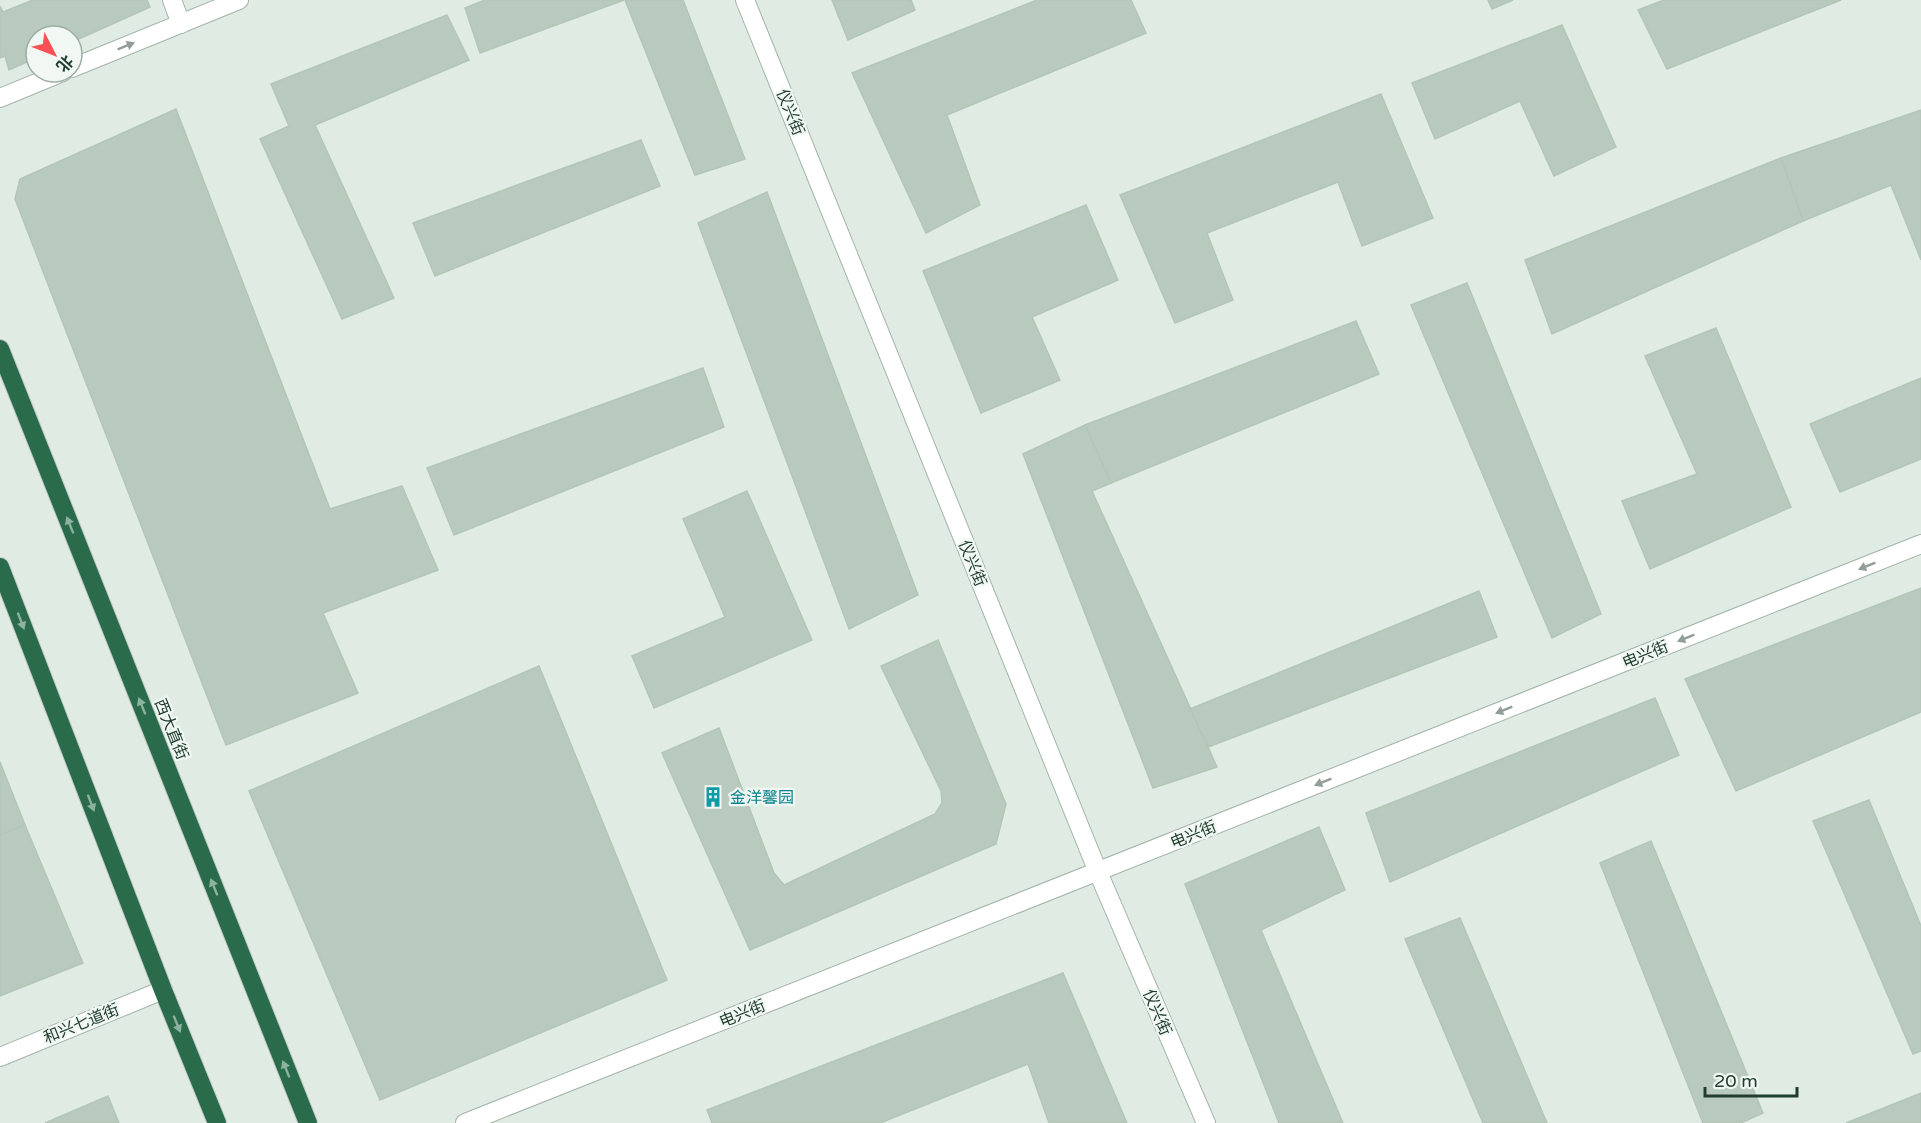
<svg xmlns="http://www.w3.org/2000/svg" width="1921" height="1123" viewBox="0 0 1921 1123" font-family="'Varela Round','Noto Sans SC',sans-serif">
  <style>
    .building { fill: #b8cabe; stroke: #b2c6b8; stroke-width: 1.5 }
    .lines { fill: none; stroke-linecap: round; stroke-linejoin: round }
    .minor-casing { stroke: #a3b4a9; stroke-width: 20 }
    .highway-casing { stroke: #c1c9c4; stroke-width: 20 }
    .minor { stroke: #fff; stroke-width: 18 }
    .highway { stroke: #2a6b4c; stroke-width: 18 }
    .oneway { fill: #909e96 }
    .oneway2 { fill: #8eb2a0 }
    .labels { text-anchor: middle; stroke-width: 4.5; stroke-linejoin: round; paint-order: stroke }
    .street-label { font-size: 16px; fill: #203d2d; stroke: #f1f8f3 }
    .culture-label { font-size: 16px; fill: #0d838f; stroke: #f1f8f3; text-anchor: start }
  </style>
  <rect width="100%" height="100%" fill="#e0ece3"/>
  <!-- building -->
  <g class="building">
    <path d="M33,0H147L150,7L72,42V36H36V58L9,70L5,56L0,58V6L3,12Z"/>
    <path d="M485,0H624L480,53L465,8Z"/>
    <path d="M625,0H683L745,159L695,175Z"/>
    <path d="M832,0H911L915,10L848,40Z"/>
    <path d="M1037,0H1131L1146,33L947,115L980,205L926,233L852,73Z"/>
    <path d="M1488,0H1513L1492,9Z"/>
    <path d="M1664,0H1841L1667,69L1638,10Z"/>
    <path d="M447,15L469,60L315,125L394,298L342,319L260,139L289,126L271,84Z"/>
    <path d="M1562,25L1616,147L1554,176L1520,101L1435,139L1412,83Z"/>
    <path d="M1381,94L1433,218L1362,246L1338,182L1207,233L1233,300L1175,323L1120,195Z"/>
    <path d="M176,109L330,509L402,486L438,570L323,613L358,693L226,745L15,199L20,179Z"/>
    <path d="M1921,110V260L1891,185L1803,221L1781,158Z"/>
    <path d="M641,140L660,186L435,276L413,223Z"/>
    <path d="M1781,158L1803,221L1552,334L1525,260Z"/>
    <path d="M767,192L918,595L849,629L698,223Z"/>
    <path d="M1086,205L1118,280L1032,317L1060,380L981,413L923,271Z"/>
    <path d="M1467,283L1601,614L1552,638L1411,305Z"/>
    <path d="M1356,321L1379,374L1111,483L1085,425Z"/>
    <path d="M1716,328L1791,507L1650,569L1622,501L1697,474L1645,356Z"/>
    <path d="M703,368L724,427L454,535L427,468Z"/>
    <path d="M1921,378V459L1840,492L1810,424Z"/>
    <path d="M1085,425L1111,483L1092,491L1217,767L1153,788L1023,454Z"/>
    <path d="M747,491L812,640L654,708L632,656L725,617L683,519Z"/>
    <path d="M1921,588V712L1736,791L1685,679Z"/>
    <path d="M1479,591L1497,637L1208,747L1190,709Z"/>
    <path d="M938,640L1006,804L996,844L750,950L662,753L719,728L774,873L784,885L935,814L942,803L941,791L881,666Z"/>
    <path d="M539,666L667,980L380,1100L249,791Z"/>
    <path d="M1655,698L1679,755L1390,882L1366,813Z"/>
    <path d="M0,762L25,825L0,835Z"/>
    <path d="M1869,800L1921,926V1051L1913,1054L1813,821Z"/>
    <path d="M25,825L83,963L0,996V835Z"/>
    <path d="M1319,827L1345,890L1261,930L1343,1123H1279L1185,884Z"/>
    <path d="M1651,841L1763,1113L1741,1123H1703L1600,863Z"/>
    <path d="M1460,918L1547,1123H1483L1405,939Z"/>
    <path d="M1063,973L1127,1123H1049L1028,1064L880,1123H712L707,1110Z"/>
    <path d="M1921,1093V1123H1846Z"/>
    <path d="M108,1096L119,1123H45Z"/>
  </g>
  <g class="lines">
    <!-- minor casing -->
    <g class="minor-casing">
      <g id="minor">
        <path d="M172,0L181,24"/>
        <path d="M745,0L1098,872L1206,1123"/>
        <path d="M72,68L239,0"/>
        <path d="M0,98L63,72"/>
        <path d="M0,1057L163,990"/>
        <path d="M465,1123L1921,544"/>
      </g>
    </g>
    <!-- highway casing -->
    <g class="highway-casing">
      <g id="highway">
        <path d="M0,349L308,1123"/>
        <path d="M0,567L163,990L217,1123"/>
      </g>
    </g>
    <!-- minor -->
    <use href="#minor" class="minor"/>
    <!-- highway -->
    <use href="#highway" class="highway"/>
  </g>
  <!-- one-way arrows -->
  <defs><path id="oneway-solid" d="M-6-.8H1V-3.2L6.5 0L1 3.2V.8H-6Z" transform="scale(1.5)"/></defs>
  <g class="oneway">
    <use href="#oneway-solid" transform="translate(126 46) rotate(-22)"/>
    <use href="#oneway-solid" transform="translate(1867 566) rotate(158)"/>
    <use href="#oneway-solid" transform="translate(1686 638) rotate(158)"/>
    <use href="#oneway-solid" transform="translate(1504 710) rotate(158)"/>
    <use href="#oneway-solid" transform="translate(1323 782) rotate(158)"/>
  </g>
  <g class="oneway2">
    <use href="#oneway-solid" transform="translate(70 525) rotate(-112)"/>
    <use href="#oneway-solid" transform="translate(21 621) rotate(69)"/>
    <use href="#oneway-solid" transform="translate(142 706) rotate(-112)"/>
    <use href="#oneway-solid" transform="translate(91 803) rotate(69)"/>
    <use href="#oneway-solid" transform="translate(214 887) rotate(-112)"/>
    <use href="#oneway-solid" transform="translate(177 1024) rotate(68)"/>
    <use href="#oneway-solid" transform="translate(286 1069) rotate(-112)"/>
  </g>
  <!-- icons -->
  <defs>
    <g id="building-bare" transform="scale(1.62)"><path d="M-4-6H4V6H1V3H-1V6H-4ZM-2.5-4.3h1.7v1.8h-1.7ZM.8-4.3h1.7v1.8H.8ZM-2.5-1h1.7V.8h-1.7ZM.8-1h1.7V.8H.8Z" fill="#0f9aa8" stroke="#f1f8f3" stroke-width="2.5" paint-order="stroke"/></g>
  </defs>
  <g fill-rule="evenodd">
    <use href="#building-bare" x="713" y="797"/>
  </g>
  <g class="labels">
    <!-- street labels -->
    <g class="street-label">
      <text transform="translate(791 112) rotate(68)" y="6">仪兴街</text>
      <text transform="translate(973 563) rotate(68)" y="6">仪兴街</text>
      <text transform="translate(1645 654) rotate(-22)" y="6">电兴街</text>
      <text transform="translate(172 729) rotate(68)" y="6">西大直街</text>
      <text transform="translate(1193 834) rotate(-22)" y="6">电兴街</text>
      <text transform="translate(1158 1012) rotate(67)" y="6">仪兴街</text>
      <text transform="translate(742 1013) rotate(-22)" y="6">电兴街</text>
      <text transform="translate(81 1023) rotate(-22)" y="6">和兴七道街</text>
    </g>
    <!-- culture labels -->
    <g class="culture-label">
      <text x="730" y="803">金洋馨园</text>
    </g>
  </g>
  <!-- north arrow -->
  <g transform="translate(54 54) rotate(132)"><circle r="28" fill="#f1f8f3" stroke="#9dada4" stroke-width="1.5"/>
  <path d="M0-4.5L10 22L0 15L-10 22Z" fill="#fa5056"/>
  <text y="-9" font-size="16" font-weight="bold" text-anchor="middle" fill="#203d2d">北</text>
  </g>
  <!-- scale -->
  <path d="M1705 1087v9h92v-9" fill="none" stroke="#203d2d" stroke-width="3"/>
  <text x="1714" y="1087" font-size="18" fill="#203d2d" stroke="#f1f8f3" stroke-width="4.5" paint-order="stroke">20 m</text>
</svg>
